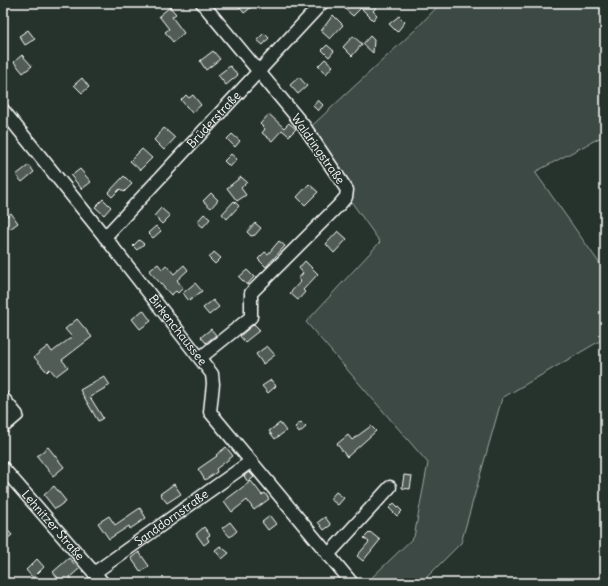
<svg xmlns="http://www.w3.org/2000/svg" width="608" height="586" viewBox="0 0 608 586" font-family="Delius,sans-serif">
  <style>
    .green { fill: #3e4944; stroke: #9ea4a2 }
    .building { fill: #515c57; stroke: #fff }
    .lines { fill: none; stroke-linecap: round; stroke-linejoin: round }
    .minor-casing { stroke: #fff; stroke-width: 15 }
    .minor { stroke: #26332d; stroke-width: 12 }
    .labels { text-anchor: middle; stroke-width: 3; stroke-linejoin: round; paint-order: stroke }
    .street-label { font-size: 12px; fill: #fff; stroke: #26332d }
  </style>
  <rect width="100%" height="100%" fill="#26332d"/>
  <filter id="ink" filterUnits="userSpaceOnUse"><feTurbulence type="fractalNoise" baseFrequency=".025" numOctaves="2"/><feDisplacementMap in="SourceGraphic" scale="8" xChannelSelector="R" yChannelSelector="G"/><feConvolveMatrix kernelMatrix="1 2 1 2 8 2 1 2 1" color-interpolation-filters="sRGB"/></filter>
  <g filter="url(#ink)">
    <!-- green -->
    <path class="green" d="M441,3H605V135L535,172L605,271V338L502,398L461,543L421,583H366L414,537L428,463L306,322L380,242L303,134L414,31Z"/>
    <!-- building -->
    <g class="building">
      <path d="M236,3H257L244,13Z"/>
      <path d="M348,3H380L373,11L377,15L373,20L361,8L353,16L344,8Z"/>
      <path d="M170,7L176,14L172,17L184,33L173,42L165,32L169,29L159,16Z"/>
      <path d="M333,15L343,25L330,39L321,31Z"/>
      <path d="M399,16L405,22L397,32L389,24Z"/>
      <path d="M28,30L35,39L25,45L19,36Z"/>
      <path d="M264,33L269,38L263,45L257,40Z"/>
      <path d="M353,36L362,44L352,56L343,47Z"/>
      <path d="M370,36L374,40L373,53L363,44Z"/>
      <path d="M327,45L334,51L329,57L322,50Z"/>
      <path d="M213,51L220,59L206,70L200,61Z"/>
      <path d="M22,55L32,66L23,73L14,62Z"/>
      <path d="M325,59L333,66L326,74L318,66Z"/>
      <path d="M230,66L238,75L226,85L218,75Z"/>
      <path d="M299,77L307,86L298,94L290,85Z"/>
      <path d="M82,78L89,87L82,93L74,85Z"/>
      <path d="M186,95L189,98L193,95L201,105L192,113L181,100Z"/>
      <path d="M318,100L323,105L318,111L313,106Z"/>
      <path d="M269,114L284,128L289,123L296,129L289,136L282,130L272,141L262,133L265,129L260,124Z"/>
      <path d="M164,128L175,138L164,150L154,140Z"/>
      <path d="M232,134L240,141L235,147L227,139Z"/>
      <path d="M142,149L152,158L140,170L130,161Z"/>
      <path d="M231,154L237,159L230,167L224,161Z"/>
      <path d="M29,165L34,172L22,182L16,175Z"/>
      <path d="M80,169L91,182L82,189L71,176Z"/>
      <path d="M124,176L132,184L124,192L120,189L112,197L108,193Z"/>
      <path d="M241,177L247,182L241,188L246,195L237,201L227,188Z"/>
      <path d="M309,184L318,192L305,205L297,197Z"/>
      <path d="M211,193L218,200L211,208L203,201Z"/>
      <path d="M103,199L111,207L104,215L95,207Z"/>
      <path d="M234,201L239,206L227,219L222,214Z"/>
      <path d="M161,208L170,216L162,224L154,216Z"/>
      <path d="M11,213L18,223L10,229L3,219Z"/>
      <path d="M204,214L210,219L203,227L197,222Z"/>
      <path d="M255,223L261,228L255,235L251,236L247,232Z"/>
      <path d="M156,226L161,231L153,238L148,233Z"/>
      <path d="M338,231L347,239L334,253L326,244Z"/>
      <path d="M139,240L144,244L137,250L133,246Z"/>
      <path d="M279,241L285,246L266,267L258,259L265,252L268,254Z"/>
      <path d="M214,252L221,258L215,264L209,258Z"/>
      <path d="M305,261L318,274L303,290L305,292L298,300L290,293L301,281L298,279L303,273L299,268Z"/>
      <path d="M158,264L162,269L166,265L174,274L184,265L188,270L177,280L183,288L178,293L176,291L171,295L149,271Z"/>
      <path d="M247,270L254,277L247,285L239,277Z"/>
      <path d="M195,283L202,291L189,301L183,293Z"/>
      <path d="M213,300L219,307L209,315L203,308Z"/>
      <path d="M143,310L151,321L140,329L132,319Z"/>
      <path d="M77,319L92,337L62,360L68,367L56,376L50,369L47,372L34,357L48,346L52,352L72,337L65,329Z"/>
      <path d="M254,324L260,330L245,342L240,336Z"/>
      <path d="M211,329L216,335L206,343L201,337Z"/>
      <path d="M267,346L275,355L263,364L256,354Z"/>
      <path d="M104,376L110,385L90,397L103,418L98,421L80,390Z"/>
      <path d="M271,380L276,386L268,393L262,386Z"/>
      <path d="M301,422L306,427L299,433L295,427Z"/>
      <path d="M280,423L286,431L275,439L269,431Z"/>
      <path d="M371,426L376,431L347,457L337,444L348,435L352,440Z"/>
      <path d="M48,447L64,467L53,476L37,456Z"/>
      <path d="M226,447L233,456L216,469L217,472L205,480L198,469L217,456L216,455Z"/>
      <path d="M249,472L254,477L248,482L244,476Z"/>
      <path d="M404,475L412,476L410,489L402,488Z"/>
      <path d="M251,481L262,495L265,493L269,499L254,510L247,500L232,512L224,501Z"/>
      <path d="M174,484L181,494L167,503L160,494Z"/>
      <path d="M54,486L66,501L55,509L44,495Z"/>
      <path d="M336,492L344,498L338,505L330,499Z"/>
      <path d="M394,503L402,511L397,516L389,508Z"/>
      <path d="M140,508L146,518L130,529L129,526L109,539L98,523L109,516L115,525Z"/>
      <path d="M270,516L276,524L268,530L262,522Z"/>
      <path d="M325,517L331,525L324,530L318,522Z"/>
      <path d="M230,522L237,531L230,537L222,528Z"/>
      <path d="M3,525L12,535L3,542Z"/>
      <path d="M204,527L210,535L207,537L209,541L204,545L196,534Z"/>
      <path d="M370,532L380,540L363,561L357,556L369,542L364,538Z"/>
      <path d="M220,546L229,553L222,559L215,550Z"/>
      <path d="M139,552L149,566L141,572L131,558Z"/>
      <path d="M69,558L79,569L70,577L75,583H62L53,572Z"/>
      <path d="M37,559L44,567L33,578L26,570Z"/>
    </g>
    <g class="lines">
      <!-- minor casing -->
      <g class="minor-casing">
        <g id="minor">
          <path id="s1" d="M3,110L105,237L212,374L213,384L210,412L352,583"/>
          <path id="s2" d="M105,237L322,3"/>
          <path d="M200,358L251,317V293L340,204L346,197L347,190L304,126L202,3"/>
          <path d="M3,398L17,415L3,427"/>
          <path id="s3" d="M3,468L103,583"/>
          <path d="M328,555L390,487"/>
          <path id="s4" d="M94,573L250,462"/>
        </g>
      </g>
      <!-- minor -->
      <use href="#minor" class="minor"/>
    </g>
  </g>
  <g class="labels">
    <!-- street labels -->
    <g class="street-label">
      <text dy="4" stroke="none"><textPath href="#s2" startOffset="160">Brüderstraße</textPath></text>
      <text transform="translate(318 149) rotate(55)" y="4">Waldringstraße</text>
      <text dy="4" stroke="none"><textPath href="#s1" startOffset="281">Birkenchaussee</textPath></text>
      <text dy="4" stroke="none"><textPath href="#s4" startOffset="95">Sanddornstraße</textPath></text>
      <text dy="4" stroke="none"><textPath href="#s3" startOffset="76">Lehnitzer Straße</textPath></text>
    </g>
  </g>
  <!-- margin -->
  <rect width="608" height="586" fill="none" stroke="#26332d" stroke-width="16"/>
  <rect x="8" y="8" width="592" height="570" fill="none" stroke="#fff" stroke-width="1.5" filter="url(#ink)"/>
</svg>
